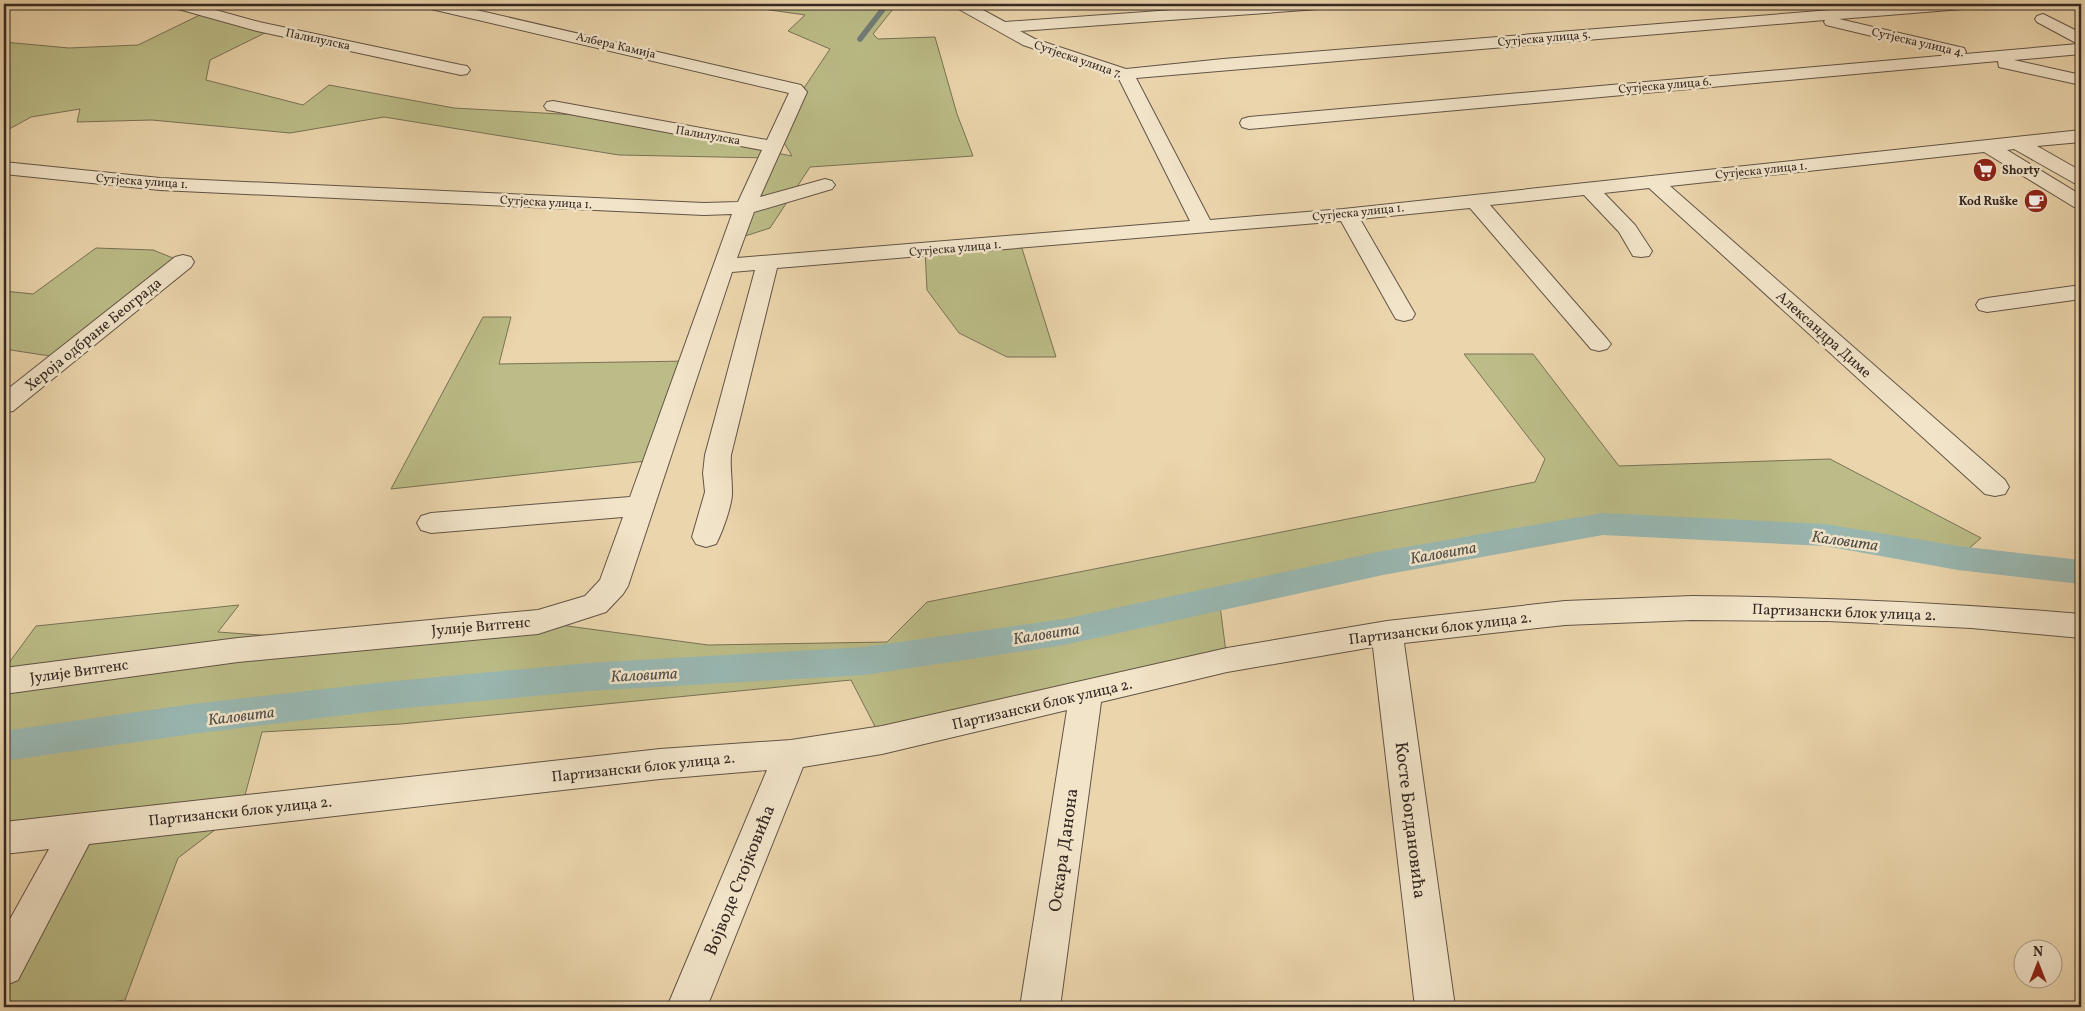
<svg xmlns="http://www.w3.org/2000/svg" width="2085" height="1011" viewBox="0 0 2085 1011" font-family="Vollkorn,serif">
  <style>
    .green { fill: #bbbc87; stroke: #787256 }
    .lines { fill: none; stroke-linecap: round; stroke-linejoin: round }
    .stream { stroke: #717e79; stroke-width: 5.5 }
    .canal { fill: #99b7b1; fill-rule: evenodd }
    .minor-casing { stroke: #625446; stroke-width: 2 }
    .minor { fill: #f2e4c9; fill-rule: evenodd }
    .labels { text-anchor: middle; stroke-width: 5; stroke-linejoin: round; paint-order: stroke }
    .far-street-label { font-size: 12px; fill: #352924; stroke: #f2e4c9 }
    .far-poi-label { font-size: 12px; font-weight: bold; fill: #352924; stroke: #f2e4c9; text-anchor: start }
    .street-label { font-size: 15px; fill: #352924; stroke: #f2e4c9 }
    .water-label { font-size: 16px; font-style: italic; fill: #4e4c47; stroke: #f2e4c9 }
    .near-street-label { font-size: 18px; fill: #352924; stroke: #f2e4c9 }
  </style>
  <rect width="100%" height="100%" fill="#ebd5ac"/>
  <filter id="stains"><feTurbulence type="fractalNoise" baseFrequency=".004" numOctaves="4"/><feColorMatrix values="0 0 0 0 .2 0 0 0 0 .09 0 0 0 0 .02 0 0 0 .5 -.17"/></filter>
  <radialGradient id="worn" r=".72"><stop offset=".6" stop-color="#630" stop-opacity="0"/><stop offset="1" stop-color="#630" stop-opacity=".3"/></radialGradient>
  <!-- green -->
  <g class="green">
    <path d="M728,4H897L873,34L878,39L935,37L957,114L973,156L810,167L770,228L733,240L769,158L619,155L384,117L290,133L152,120L77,122L80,109L31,117L4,132V42L69,48L138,45L206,12L273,29L210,60L206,80L303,105L329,85L454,108L578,115L792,156L780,136L798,97L830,49L788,31L805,15Z"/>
    <path d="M1020,242L1056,357H1007L959,333L927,290L925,250Z"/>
    <path d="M96,248L153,250L183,262L63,358L4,349V291L33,294Z"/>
    <path d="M483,317H511L499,364L690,361L656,460L391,489Z"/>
    <path d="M1464,354H1533L1619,466L1830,459L1981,538L1958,558L1825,535L1603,524L1350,570L1219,598L1227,660L882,740L851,680L401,724L262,732L241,810L178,858L125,1000L77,1007H4V967L79,829L4,838V665L8,664L36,626L239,605L218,632L329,640L538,622L708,645L887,642L927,602L1535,482L1545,459Z"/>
  </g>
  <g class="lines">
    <!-- stream -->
    <path class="stream" d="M860,39L887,4"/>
    <!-- canal -->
    <path class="canal" d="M1603,513L1825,524L1958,546L2081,560V584L1958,570L1825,546L1603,535L1383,575L1064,645L864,675L588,691L385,710L192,734L4,761V731L192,704L385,682L588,663L864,647L1064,619L1383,551Z"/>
    <!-- minor casing -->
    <g class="minor-casing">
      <g id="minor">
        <path d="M169,4H194L259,22L461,65L467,66L470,70L467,74L461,75L257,31L171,7Z"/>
        <path d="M423,4H450L801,85L807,92L760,197L825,179L832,181L835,185L832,189L754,212L737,258L1190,221L1118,77L1023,45L955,7L953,4H972L1005,22L1257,4H1326L1318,9L1020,31L1035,39L1126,69L1223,59L1907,4H1970L1962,9L1839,19L1964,48L1966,52L1965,54L2078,44L2037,22L2035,19L2037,16L2043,14L2081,33V54L2014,60L2081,75V85L1999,67L1998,61L1249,129L1242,127L1240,123L1242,119L1249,117L1951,55L1826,25L1824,22L1825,20L1136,78L1210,220L1343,209L2081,130V142L2037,146L2081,171V185L2074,183L2014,149L2007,150L2081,195V209L2074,207L1984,152L1670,186L2005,480L2009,487L2005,494L1995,496L1985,494L1649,188L1604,193L1635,225L1652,251L1649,256L1641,257L1633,256L1619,232L1584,195L1490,205L1607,339L1611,344L1607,349L1599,351L1591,349L1470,208L1360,219L1415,314L1412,319L1404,321L1396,319L1393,314L1341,221L777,268L731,455C730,468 732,478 732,491C733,503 722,533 716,544L706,547L696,544L692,537L705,492L703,473L705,455L755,270L732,272L628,586L623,594L606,612L538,634L238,662L4,694V668L238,638L538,610L585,596L600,580L623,517L431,533L421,530L417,523L421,516L431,513L630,497L732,214L704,215L160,190L4,174V162L160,178L704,203L738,202L762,150L553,111L547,110L544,106L547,102L553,101L767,140L789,93L431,9Z"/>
        <path d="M183,255L191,257L194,262L191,267L13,411L4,413V392L175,257Z"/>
        <path d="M2081,285V299L1987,312L1979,310L1976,305L1979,300L1987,298Z"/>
        <path d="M1692,596C1822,597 1951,603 2081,614V638L1971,628L1828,621L1692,620L1565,625L1404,643L1455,1007H1415L1373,647L1227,672L1101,702L1060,1007H1020L1067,710L882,754L803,767L707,1007H667L767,770L660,779L89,844L18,980L4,986V930L49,849L4,854V822L660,749L791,740L882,726L1227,648L1387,621L1565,601Z"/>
      </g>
    </g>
    <!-- minor -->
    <use href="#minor" class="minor"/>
  </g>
  <!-- icons -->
  <defs>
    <g id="supermarket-disc" transform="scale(1.25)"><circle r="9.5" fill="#8f2418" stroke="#f2e4c9"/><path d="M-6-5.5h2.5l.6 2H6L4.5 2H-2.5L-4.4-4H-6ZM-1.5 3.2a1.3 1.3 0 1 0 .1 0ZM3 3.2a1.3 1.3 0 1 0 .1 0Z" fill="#fff"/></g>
    <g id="cafe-disc" transform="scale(1.25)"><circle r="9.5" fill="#8f2418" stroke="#f2e4c9"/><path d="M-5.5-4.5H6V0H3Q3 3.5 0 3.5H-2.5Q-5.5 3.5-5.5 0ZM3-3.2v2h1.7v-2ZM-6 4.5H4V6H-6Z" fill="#fff"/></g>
  </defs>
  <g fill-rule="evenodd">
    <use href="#supermarket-disc" x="1985" y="170"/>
    <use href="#cafe-disc" x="2036" y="201"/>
  </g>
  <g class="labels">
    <!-- far-street labels -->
    <g class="far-street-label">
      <text transform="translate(1544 38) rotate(-5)" y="4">Сутјеска улица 5.</text>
      <text transform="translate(318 39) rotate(12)" y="4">Палилулска</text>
      <text transform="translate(1918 42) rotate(13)" y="4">Сутјеска улица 4.</text>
      <text transform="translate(616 45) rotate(13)" y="4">Албера Камија</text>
      <text transform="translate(1078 59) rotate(19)" y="4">Сутјеска улица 7.</text>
      <text transform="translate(1665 85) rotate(-5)" y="4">Сутјеска улица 6.</text>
      <text transform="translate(708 135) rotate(10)" y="4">Палилулска</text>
      <text transform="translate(1761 170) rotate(-6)" y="4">Сутјеска улица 1.</text>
      <text transform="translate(142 181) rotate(4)" y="4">Сутјеска улица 1.</text>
      <text transform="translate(546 202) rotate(3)" y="4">Сутјеска улица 1.</text>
      <text transform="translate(1358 212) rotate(-6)" y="4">Сутјеска улица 1.</text>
      <text transform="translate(955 248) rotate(-5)" y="4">Сутјеска улица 1.</text>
    </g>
    <!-- far-poi labels -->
    <g class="far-poi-label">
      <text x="2002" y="174">Shorty</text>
      <text x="2018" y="205" text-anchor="end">Kod Ruške</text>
    </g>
    <!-- street labels -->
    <g class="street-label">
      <text transform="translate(93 334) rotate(-39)" y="5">Хероја одбране Београда</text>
      <text transform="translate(1824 334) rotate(42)" y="5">Александра Диме</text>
      <text transform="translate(1844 612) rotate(2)" y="5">Партизански блок улица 2.</text>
      <text transform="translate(481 626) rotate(-5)" y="5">Јулије Витгенс</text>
      <text transform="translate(1440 628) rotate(-7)" y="5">Партизански блок улица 2.</text>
      <text transform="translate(79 671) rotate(-8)" y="5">Јулије Витгенс</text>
      <text transform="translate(1042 704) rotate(-13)" y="5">Партизански блок улица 2.</text>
      <text transform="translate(643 767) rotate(-6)" y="5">Партизански блок улица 2.</text>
      <text transform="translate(240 811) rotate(-6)" y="5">Партизански блок улица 2.</text>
    </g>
    <!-- water labels -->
    <g class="water-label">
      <text transform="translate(1845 540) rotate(8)" y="6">Каловита</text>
      <text transform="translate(1443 552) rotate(-10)" y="6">Каловита</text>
      <text transform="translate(1046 633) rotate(-9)" y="6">Каловита</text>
      <text transform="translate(644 674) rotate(-3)" y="6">Каловита</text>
      <text transform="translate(241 715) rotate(-7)" y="6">Каловита</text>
    </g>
    <!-- near-street labels -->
    <g class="near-street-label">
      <text transform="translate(1411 820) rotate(83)" y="6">Косте Богдановића</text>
      <text transform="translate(1063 850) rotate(-82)" y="6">Оскара Данона</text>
      <text transform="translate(739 880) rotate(-68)" y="6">Војводе Стојковића</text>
    </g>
  </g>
  <!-- margin -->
  <rect width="2085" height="1011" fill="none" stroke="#ebd5ac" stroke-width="20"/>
  <rect x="5" y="5" width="2075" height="1001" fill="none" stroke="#352924" stroke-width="2.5"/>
  <rect x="10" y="10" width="2065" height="991" fill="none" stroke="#352924"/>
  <!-- north arrow -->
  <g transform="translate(2038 964)"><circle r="24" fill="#f2e4c9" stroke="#a69987"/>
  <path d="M0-4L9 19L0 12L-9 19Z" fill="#8f2418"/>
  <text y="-8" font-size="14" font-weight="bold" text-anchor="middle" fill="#352924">N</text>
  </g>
  <rect width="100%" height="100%" filter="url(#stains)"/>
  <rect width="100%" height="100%" fill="url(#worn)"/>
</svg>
